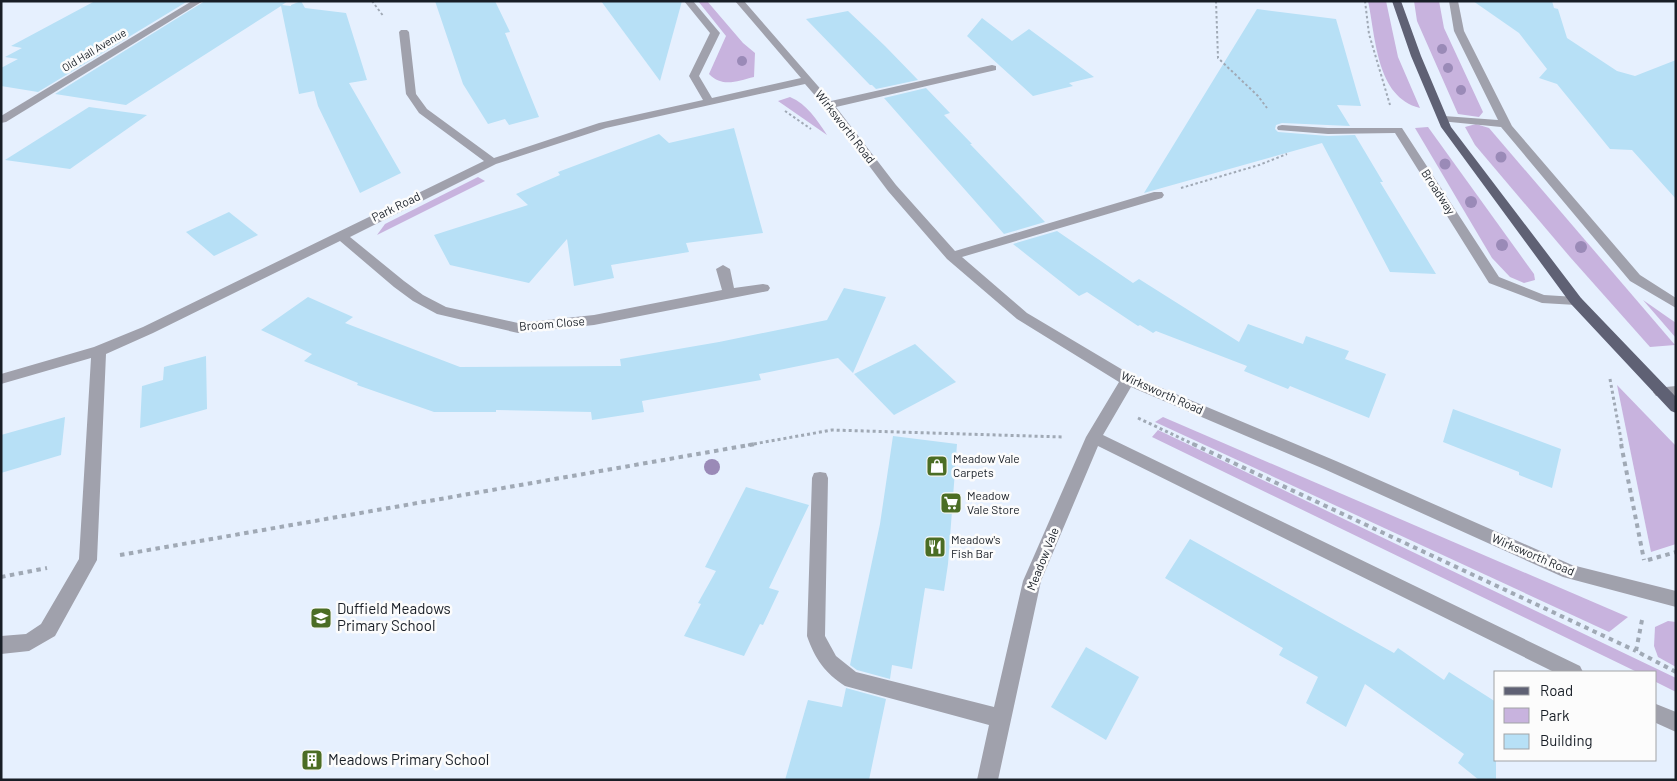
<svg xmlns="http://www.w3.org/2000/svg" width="1677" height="781" viewBox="0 0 1677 781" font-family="Barlow,sans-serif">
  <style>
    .green { fill: #c8b3de }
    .building { fill: #b7e0f6 }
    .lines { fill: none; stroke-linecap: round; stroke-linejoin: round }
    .path-far2 { stroke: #a0a9b5; stroke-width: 2; stroke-dasharray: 2.5 2.5; stroke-linecap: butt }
    .path-far1 { stroke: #a0a9b5; stroke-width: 3; stroke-dasharray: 3 3; stroke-linecap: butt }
    .path { stroke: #a0a9b5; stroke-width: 4; stroke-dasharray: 4.5 4.5; stroke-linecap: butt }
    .minor { fill: #a0a1ac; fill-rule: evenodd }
    .major { fill: #5f6174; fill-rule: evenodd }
    .tree { fill: #9a8ab7 }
    .labels { text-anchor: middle; stroke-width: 5; stroke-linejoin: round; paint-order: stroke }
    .far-street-label { font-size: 11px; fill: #181e26; stroke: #fcfcfc }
    .street-label { font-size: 12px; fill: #181e26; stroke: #fcfcfc }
    .poi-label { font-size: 12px; fill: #181e26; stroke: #fcfcfc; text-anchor: start }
    .near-poi-label { font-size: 15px; fill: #181e26; stroke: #fcfcfc; text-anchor: start }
  </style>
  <rect width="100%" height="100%" fill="#e6f0fe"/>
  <!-- green -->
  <g class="green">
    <path d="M698,1H707L743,43L755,53L754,77C737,81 723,88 709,74L726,36Z"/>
    <path d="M1368,1H1386L1398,57L1420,108C1376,97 1376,38 1368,1Z"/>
    <path d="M1414,1H1439L1444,28L1483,112L1479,117L1458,114L1417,21Z"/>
    <path d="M790,97C807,104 817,120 827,135L778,101Z"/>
    <path d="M1476,124L1489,128L1675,345L1650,347L1570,257L1475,145L1465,127Z"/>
    <path d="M1428,127L1534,274L1535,280L1524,283L1510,277L1492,258L1415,128Z"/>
    <path d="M478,177L485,181L377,235L385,224Z"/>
    <path d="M1643,300L1676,323V338Z"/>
    <path d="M1617,385L1676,446V544L1651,552Z"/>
    <path d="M1163,417L1628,617L1609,632L1155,422Z"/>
    <path d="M1158,430L1676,678V692L1656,682V672H1637L1152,437Z"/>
    <path d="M1668,621L1676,622V667L1658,657L1654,646L1655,627Z"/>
  </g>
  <!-- building -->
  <g class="building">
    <path d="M95,1H188L38,92L1,86V68L18,59L5,57L22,48L11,46Z"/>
    <path d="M205,1H288L282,5L291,6V5L301,1L305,8L346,13L367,80L349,83L401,173L360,193L318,106L314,91L299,94L281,6L126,105L55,94Z"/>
    <path d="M435,1H495L510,32L505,33L539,117L509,125L505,119L488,124L463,84Z"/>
    <path d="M601,1H682L660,81Z"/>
    <path d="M1473,1H1552L1554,8L1558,9L1567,38L1617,71L1635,76L1676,60V199L1632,150L1610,149L1557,84L1539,78L1547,69L1519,33Z"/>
    <path d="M1257,9L1336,19L1361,106L1337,105L1350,126L1282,123L1276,125L1275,129L1278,132L1328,136L1355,135L1383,182H1380L1436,274L1390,272L1322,143L1144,193Z"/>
    <path d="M848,11L885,46L918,80L876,89L872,85H870L806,19Z"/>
    <path d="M982,18L1012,41L1029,29L1094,77L1069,83L1073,86L1033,96L967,36Z"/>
    <path d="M926,88L950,113L944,115L972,144H970L1045,222L1004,234L884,98Z"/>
    <path d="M89,107L147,115L70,169L5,160Z"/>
    <path d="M734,128L763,233L686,243L689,252L611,265L614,278L574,286L567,239L529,283L450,265L434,235L528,205L516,194L560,175L558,172L659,134L669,143Z"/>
    <path d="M229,212L258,235L214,256L186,232Z"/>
    <path d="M1057,231L1133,283L1139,279L1239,342L1248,324L1303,344L1306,336L1349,351L1345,359L1386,374L1369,418L1290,386L1288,389L1244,371L1247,366L1156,331L1153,333L1140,325L1138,326L1087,292L1079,296L1013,244Z"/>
    <path d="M844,288L886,297L853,373L838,358L759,374L761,380L642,401L644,412L592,420L591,412L496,410V412H434L357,385L358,383L304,361L312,354L261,330L308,297L353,317L345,323L460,367L621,366L620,359L719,342L827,320Z"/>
    <path d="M915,344L956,382L894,415L854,374Z"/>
    <path d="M206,356L207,409L140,428L142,386L163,380L164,367Z"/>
    <path d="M1453,409L1561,449L1552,488L1519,475V472L1443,442Z"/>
    <path d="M65,417L61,455L1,473V435Z"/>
    <path d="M893,436L957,444L948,564L944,591L925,588L912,669L892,665L890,679L857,670L850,665L880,524Z"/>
    <path d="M746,487L809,505L769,588L779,591L763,625L760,624L744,656L684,636L701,604L698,603L716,571L705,567Z"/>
    <path d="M1190,539L1394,653L1398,648L1444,680L1449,672L1496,702V780H1479L1458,763L1464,754L1365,684L1346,727L1306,703L1318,677L1279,655L1283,648L1165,578Z"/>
    <path d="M1086,647L1139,677L1106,740L1051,707Z"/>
    <path d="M846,688L886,699L869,780H785L808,700L842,707Z"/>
  </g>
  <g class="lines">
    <!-- path-far2 -->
    <g class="path-far2">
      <path d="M372,1L384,17"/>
      <path d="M1216,1L1218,58L1258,96L1267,108"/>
      <path d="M1365,1L1369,34L1390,105"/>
      <path d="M785,111L811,129"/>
      <path d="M1181,188L1259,165L1287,154"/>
    </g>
    <!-- path-far1 -->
    <g class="path-far1">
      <path d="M1610,379L1622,445"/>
      <path d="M1138,418L1195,445"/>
      <path d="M748,445L832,430L1063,437"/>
    </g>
    <!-- path -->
    <g class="path">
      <path d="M1193,444L1636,651"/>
      <path d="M1621,444L1644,560"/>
      <path d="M120,555L755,444"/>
      <path d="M1648,560L1676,552"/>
      <path d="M1,577L47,568"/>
      <path d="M1642,620L1636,651L1676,672"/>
    </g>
    <!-- minor -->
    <g class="minor">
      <path d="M192,1H203L6,122L1,123V116Z"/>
      <path d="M684,1H693L720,33L699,76L712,98L801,78L735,1H744L831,101L992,65L996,66V70L836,107L896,185L955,251L1154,192H1162L1164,195L1162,198L962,257L1027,313L1133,376L1336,461L1572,565L1676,591V607L1563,577L1324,469L1131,387L1103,435L1580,666L1583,672H1554L1098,446L1041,581L998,780H977L989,725L845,686C825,673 815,659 807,636L812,478L814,473L820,472L826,473L828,478L825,636L836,656L856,672L994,707L1023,581L1086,437L1119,382L1017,319L947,259L888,191L825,107L805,84L606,128L496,164L350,237L404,281L423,295L446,307L518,323L594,315L722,290L716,269L723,265L730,269L734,288L763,284L768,285L770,288L768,291L594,325L518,333L437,314L413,301L394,287L340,241L153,333L106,354L97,560L55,636L29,651L1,654V636L26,634L41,624L79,559L91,358L1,384V374L94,347L143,327L484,161L419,113L406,94L399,32L401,30H407L409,32L416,94L427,109L494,158L599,123L703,100L689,76L710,33Z"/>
      <path d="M1449,1H1458L1464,31L1512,126L1640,275L1676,298V308L1630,281L1501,127L1440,121L1439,119L1444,116L1498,120L1454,31Z"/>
      <path d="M1282,125L1328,128H1402L1499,277L1544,295L1576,297L1581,298L1583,301L1581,304L1576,305L1542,303L1489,283L1395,133L1328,134L1278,130L1277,128L1278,126Z"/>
      <path d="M1676,386V396H1656L1653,392L1656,388Z"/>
      <path d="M1656,704L1676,712V732L1656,723Z"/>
    </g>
    <!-- major -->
    <path class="major" d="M1392,1H1401L1421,56L1451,127L1581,298L1676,397V413L1671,411L1571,304L1441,127L1411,56Z"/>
  </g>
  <!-- trees -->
  <g class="tree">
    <circle cx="1442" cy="49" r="5"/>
    <circle cx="742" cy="61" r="5"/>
    <circle cx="1448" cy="68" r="5"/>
    <circle cx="1461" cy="90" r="5"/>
    <circle cx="1501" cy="157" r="5.5"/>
    <circle cx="1445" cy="164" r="5.5"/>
    <circle cx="1471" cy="202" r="6"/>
    <circle cx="1502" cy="245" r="6"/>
    <circle cx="1581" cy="247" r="6"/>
    <circle cx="712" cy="467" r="8"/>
  </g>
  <!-- icons -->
  <defs>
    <g id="shop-square" transform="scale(1.125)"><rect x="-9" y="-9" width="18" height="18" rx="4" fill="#4b6d24" stroke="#fcfcfc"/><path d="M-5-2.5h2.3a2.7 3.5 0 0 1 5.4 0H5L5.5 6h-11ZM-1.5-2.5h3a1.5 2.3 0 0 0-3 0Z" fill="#fff"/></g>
    <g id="supermarket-square" transform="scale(1.125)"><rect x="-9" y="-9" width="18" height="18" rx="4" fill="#4b6d24" stroke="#fcfcfc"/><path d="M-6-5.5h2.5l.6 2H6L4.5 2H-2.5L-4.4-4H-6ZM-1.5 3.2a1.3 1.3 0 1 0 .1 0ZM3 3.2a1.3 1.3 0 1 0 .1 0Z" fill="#fff"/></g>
    <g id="restaurant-square" transform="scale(1.125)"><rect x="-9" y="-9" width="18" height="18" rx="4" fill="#4b6d24" stroke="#fcfcfc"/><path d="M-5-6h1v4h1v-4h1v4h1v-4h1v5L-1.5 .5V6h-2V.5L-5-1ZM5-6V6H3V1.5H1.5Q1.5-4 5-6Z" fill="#fff"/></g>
    <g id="school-square" transform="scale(1.125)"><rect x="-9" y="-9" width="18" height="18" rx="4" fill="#4b6d24" stroke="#fcfcfc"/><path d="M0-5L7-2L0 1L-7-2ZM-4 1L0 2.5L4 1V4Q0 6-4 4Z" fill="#fff"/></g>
    <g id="building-square" transform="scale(1.125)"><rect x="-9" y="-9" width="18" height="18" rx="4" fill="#4b6d24" stroke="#fcfcfc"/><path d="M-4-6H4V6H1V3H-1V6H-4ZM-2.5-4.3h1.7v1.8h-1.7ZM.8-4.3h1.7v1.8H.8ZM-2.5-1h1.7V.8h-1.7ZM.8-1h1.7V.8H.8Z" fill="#fff"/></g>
  </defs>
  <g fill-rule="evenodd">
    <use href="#shop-square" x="937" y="466"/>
    <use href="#supermarket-square" x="951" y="503"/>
    <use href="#restaurant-square" x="935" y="547"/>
    <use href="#school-square" x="321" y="618"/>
    <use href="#building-square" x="312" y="760"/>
  </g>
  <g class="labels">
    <!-- far-street labels -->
    <g class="far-street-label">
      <text transform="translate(94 50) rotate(-31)" y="4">Old Hall Avenue</text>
    </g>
    <!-- street labels -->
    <g class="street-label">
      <text transform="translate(845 127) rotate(52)" y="4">Wirksworth Road</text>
      <text transform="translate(1438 192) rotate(57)" y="4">Broadway</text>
      <text transform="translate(396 207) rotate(-26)" y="4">Park Road</text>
      <text transform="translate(552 324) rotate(-5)" y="4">Broom Close</text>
      <text transform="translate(1162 393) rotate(24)" y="4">Wirksworth Road</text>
      <text transform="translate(1533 555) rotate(23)" y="4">Wirksworth Road</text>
      <text transform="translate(1043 559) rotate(-68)" y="4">Meadow Vale</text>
    </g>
    <!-- poi labels -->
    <g class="poi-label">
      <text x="953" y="463">Meadow Vale<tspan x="953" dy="14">Carpets</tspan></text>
      <text x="967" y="500">Meadow<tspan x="967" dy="14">Vale Store</tspan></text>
      <text x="951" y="544">Meadow's<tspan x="951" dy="14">Fish Bar</tspan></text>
    </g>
    <!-- near-poi labels -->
    <g class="near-poi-label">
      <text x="337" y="614">Duffield Meadows<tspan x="337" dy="17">Primary School</tspan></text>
      <text x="328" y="765">Meadows Primary School</text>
    </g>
  </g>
  <!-- border -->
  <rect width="1677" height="781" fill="none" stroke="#181e26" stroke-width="5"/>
  <!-- legend -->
  <rect x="1494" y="671" width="162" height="90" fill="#fcfcfc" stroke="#a1a3a6"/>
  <rect x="1504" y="687" width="25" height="8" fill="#5f6174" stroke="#a1a3a6"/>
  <text x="1540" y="696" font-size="15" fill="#181e26">Road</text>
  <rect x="1504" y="708" width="25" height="15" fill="#c8b3de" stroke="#a1a3a6"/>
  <text x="1540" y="721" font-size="15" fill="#181e26">Park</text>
  <rect x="1504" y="734" width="25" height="15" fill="#b7e0f6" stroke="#a1a3a6"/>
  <text x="1540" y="746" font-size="15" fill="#181e26">Building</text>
</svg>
